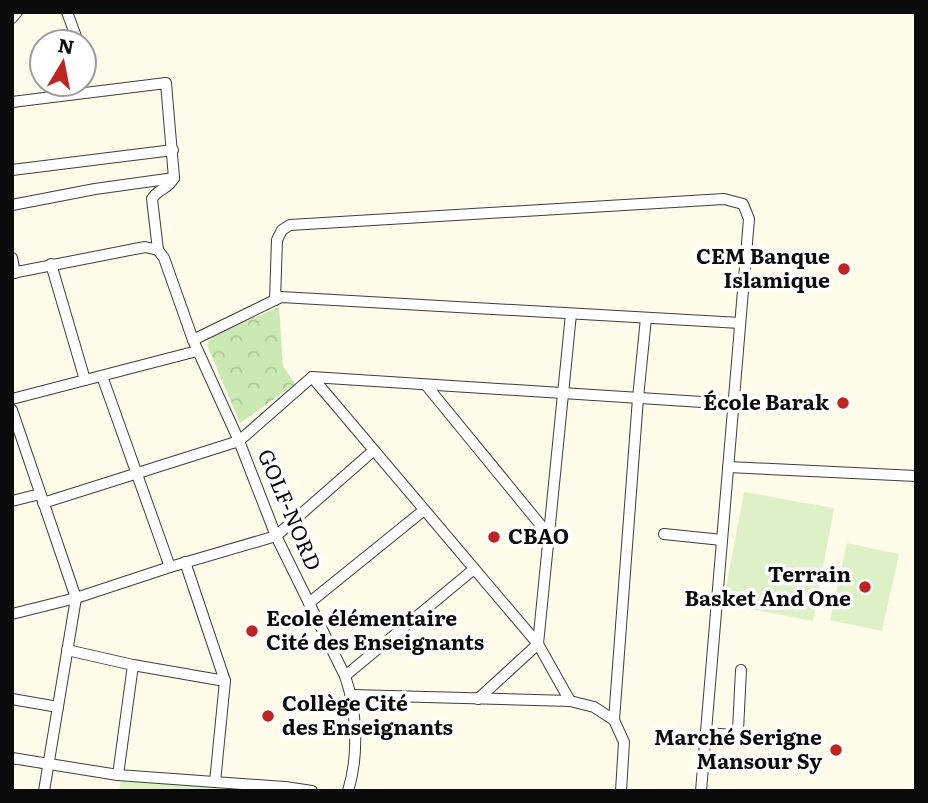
<svg xmlns="http://www.w3.org/2000/svg" width="928" height="803" viewBox="0 0 928 803" font-family="Literata,serif">
  <style>
    .park { fill: url(#park-crowns) }
    .pitch { fill: #def0c5 }
    .lines { fill: none; stroke-linecap: round; stroke-linejoin: round }
    .minor-casing { stroke: #3e3e3e; stroke-width: 12 }
    .minor { stroke: #fff; stroke-width: 10 }
    .poi-dot { fill: #be2421; stroke: #fff; stroke-width: 2.5 }
    .labels { text-anchor: middle; stroke-width: 7; stroke-linejoin: round; paint-order: stroke }
    .poi-label { font-size: 21px; font-weight: bold; fill: #0b0b0b; stroke: #fff; text-anchor: end }
    .street-label { font-size: 21px; fill: #0b0b0b; stroke: #fff }
  </style>
  <defs>
    <pattern id="park-crowns" width="20" height="18" patternUnits="userSpaceOnUse" patternTransform="scale(1.75)"><rect width="20" height="18" fill="#cbe9b3"/><path d="M2 6a3 3 0 1 1 6 0M12 15a3 3 0 1 1 6 0" fill="none" stroke="#adc699"/></pattern>
  </defs>
  <rect width="100%" height="100%" fill="#fffce9"/>
  <!-- park -->
  <path class="park" d="M279,307L283,366L295,384L240,423L207,345L213,336Z"/>
  <!-- pitch -->
  <g class="pitch">
    <path d="M744,492L834,508L813,621L723,604Z"/>
    <path d="M847,543L899,554L882,631L830,620Z"/>
    <path d="M121,779L263,789V791H119Z"/>
  </g>
  <g class="lines">
    <!-- minor casing -->
    <g class="minor-casing">
      <g id="minor">
        <path d="M67,12L78,42"/>
        <path d="M12,18L17,12"/>
        <path d="M12,102L166,83L174,178C169,189 157,189 152,199L158,250"/>
        <path d="M12,170L173,150"/>
        <path d="M12,205L95,189L174,178"/>
        <path d="M158,250L164,258L193,340L239,441L276,536L345,676C357,710 359,756 348,791"/>
        <path d="M12,258L15,273"/>
        <path d="M51,264L85,380"/>
        <path d="M12,273L145,247L158,250"/>
        <path d="M275,300L277,240L282,230L290,225L724,199L743,204L749,219L701,791"/>
        <path d="M193,340L281,297L740,323"/>
        <path d="M102,376L170,567"/>
        <path d="M312,377L538,644L570,701"/>
        <path d="M426,385L548,534"/>
        <path d="M12,399L197,351"/>
        <path d="M12,410L76,598L44,791"/>
        <path d="M728,467L916,476"/>
        <path d="M12,501L40,494"/>
        <path d="M43,503L239,441L312,377L733,404"/>
        <path d="M664,534L722,540"/>
        <path d="M185,562L225,681L215,782"/>
        <path d="M309,603L424,510"/>
        <path d="M12,614L76,598L170,567L276,536L373,451"/>
        <path d="M67,650L133,665L225,681"/>
        <path d="M345,676L474,569"/>
        <path d="M352,695L570,701L594,707L614,720"/>
        <path d="M12,699L58,707"/>
        <path d="M478,699L538,644L571,314"/>
        <path d="M706,733L734,735L738,730L741,670"/>
        <path d="M12,758L118,775L285,787L312,791"/>
        <path d="M118,775L133,665"/>
        <path d="M621,791L624,742L614,720L638,398L646,318"/>
      </g>
    </g>
    <!-- minor -->
    <use href="#minor" class="minor"/>
  </g>
  <!-- markers -->
  <g class="poi-dot">
    <circle cx="844" cy="269" r="7"/>
    <circle cx="843" cy="403" r="7"/>
    <circle cx="494" cy="537" r="7"/>
    <circle cx="865" cy="587" r="7"/>
    <circle cx="252" cy="631" r="7"/>
    <circle cx="268" cy="716" r="7"/>
    <circle cx="836" cy="750" r="7"/>
  </g>
  <g class="labels">
    <!-- poi labels -->
    <g class="poi-label">
      <text x="830" y="264">CEM Banque<tspan x="830" dy="24">Islamique</tspan></text>
      <text x="829" y="410">École Barak</text>
      <text x="508" y="544" text-anchor="start">CBAO</text>
      <text x="851" y="582">Terrain<tspan x="851" dy="24">Basket And One</tspan></text>
      <text x="266" y="626" text-anchor="start">Ecole élémentaire<tspan x="266" dy="24">Cité des Enseignants</tspan></text>
      <text x="282" y="711" text-anchor="start">Collège Cité<tspan x="282" dy="24">des Enseignants</tspan></text>
      <text x="822" y="745">Marché Serigne<tspan x="822" dy="24">Mansour Sy</tspan></text>
    </g>
    <!-- street labels -->
    <g class="street-label">
      <text transform="translate(289 510) rotate(67)" y="7">GOLF-NORD</text>
    </g>
  </g>
  <!-- border -->
  <rect width="928" height="803" fill="none" stroke="#0b0b0b" stroke-width="28"/>
  <!-- north arrow -->
  <g transform="translate(63 63) rotate(10)"><circle r="33" fill="#ffffff" stroke="#9d9d9d" stroke-width="2"/>
  <path d="M0-5L12 26L0 18L-12 26Z" fill="#be2421"/>
  <text y="-10" font-size="19" font-weight="bold" text-anchor="middle" fill="#0b0b0b">N</text>
  </g>
</svg>
